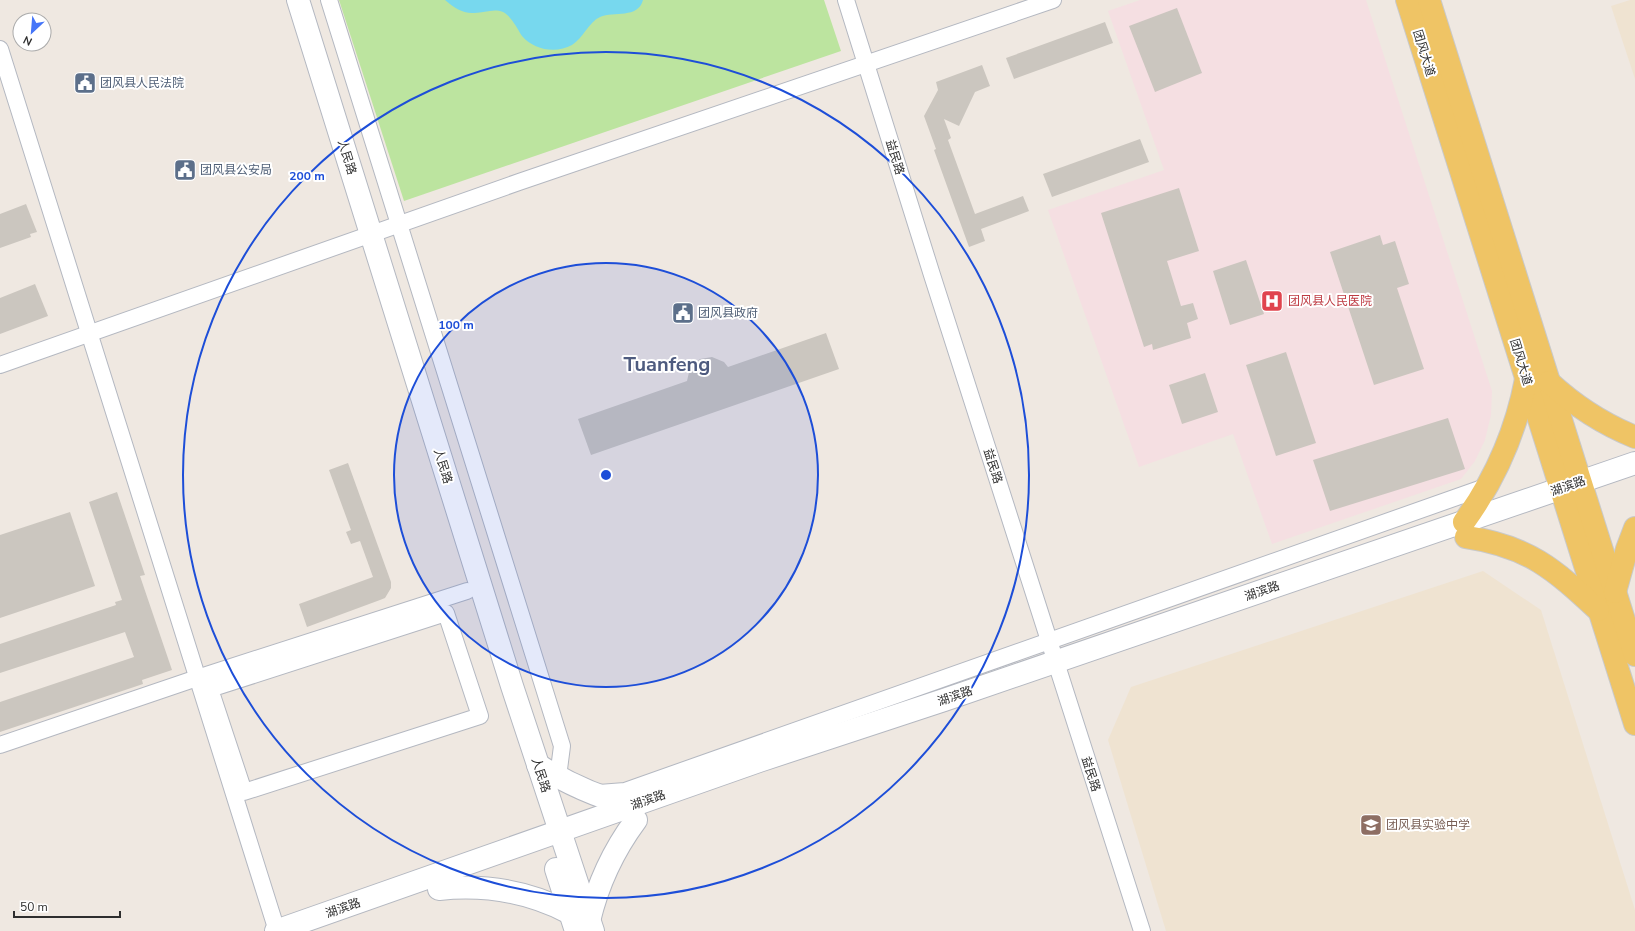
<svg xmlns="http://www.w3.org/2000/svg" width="1635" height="931" viewBox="0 0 1635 931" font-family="'Nunito Sans','Noto Sans SC',sans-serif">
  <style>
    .education { fill: #efe3d1 }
    .medical { fill: #f5dfe2 }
    .green { fill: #bce49f }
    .water { fill: #77d8ee }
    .building { fill: #cbc6bf }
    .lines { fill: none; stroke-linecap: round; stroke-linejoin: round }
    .street-casing { stroke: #b4b8c1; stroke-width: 18 }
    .secondary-casing { stroke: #b4b8c1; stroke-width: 24 }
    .primary-casing { stroke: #c9c9c9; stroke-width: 24 }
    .street { stroke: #fff; stroke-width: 16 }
    .secondary { stroke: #fff; stroke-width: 22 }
    .primary { stroke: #efc465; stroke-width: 22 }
    .ring { fill: none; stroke: #1d4ed8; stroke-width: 2 }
    .labels { text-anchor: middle; stroke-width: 4; stroke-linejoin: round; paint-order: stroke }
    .street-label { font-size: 12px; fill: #2e2e2e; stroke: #fff }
    .service-label { font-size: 12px; fill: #4e5e75; stroke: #fff; text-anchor: start }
    .health-label { font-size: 12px; fill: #be3a42; stroke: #fff; text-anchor: start }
    .education-label { font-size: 12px; fill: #785e54; stroke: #fff; text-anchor: start }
    .town-label { font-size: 20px; font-weight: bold; fill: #4e5b7f; stroke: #fff }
    .centre { fill: #1d4ed8; stroke: #fff; stroke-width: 2 }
    .ring-label { font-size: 12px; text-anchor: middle; font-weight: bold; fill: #1d4ed8; stroke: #fff; stroke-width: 4; stroke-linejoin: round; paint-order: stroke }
  </style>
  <rect width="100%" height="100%" fill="#efe8e1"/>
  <!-- education -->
  <g class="education">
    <path d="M1630,0H1635V79L1611,6Z"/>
    <path d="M1483,571L1541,610L1635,910V931H1166L1108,740L1131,687Z"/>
  </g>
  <!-- medical -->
  <path class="medical" d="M1140,0H1366L1492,391L1491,415L1485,440L1475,461L1461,479L1272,544L1233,434L1139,467L1048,210L1164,170L1108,11Z"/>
  <!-- green -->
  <path class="green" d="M339,0H824L841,51L404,201Z"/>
  <!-- water -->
  <path class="water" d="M445,0H643C638,19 614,11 600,17C589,22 583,38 572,45C556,54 534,50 522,36C517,28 511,16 503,12C492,8 483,14 472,13C462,13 453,7 445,0Z"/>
  <!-- building -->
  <g class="building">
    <path d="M1177,8L1202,73L1155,92L1129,26Z"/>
    <path d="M1105,22L1113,43L1014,79L1006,58Z"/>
    <path d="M982,65L990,86L975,92L959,126L944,119L951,138L948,140L975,214L1023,196L1029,211L981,229L985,241L969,247L934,150L936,149L924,116L938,90L936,82Z"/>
    <path d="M1140,139L1149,162L1052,197L1043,174Z"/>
    <path d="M1179,188L1199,251L1167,261L1181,306L1193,303L1198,319L1187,323L1191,338L1153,350L1152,344L1144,347L1101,213Z"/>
    <path d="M26,204L37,232L30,234L31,237L0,248V214Z"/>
    <path d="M1380,235L1383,245L1395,241L1409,284L1397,288L1424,369L1374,385L1330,252Z"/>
    <path d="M1246,260L1264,314L1230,325L1213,271Z"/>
    <path d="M35,284L48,316L0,334V298Z"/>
    <path d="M826,333L839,369L591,455L578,419L687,381L690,368L700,359L712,357L724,362L728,367Z"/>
    <path d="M1286,352L1316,443L1276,456L1246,365Z"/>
    <path d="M1205,373L1218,412L1182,424L1169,385Z"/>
    <path d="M1448,418L1465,469L1330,511L1313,460Z"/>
    <path d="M348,463L391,582V588L385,598L380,600L307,627L299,604L373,577L360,541L351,544L346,532L351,530L329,470Z"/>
    <path d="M117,492L145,575L140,576L172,670L142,680L143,684L0,732V702L134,657L125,632L0,673V644L116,605L115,602L122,600L89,502Z"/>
    <path d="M70,512L95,586L0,618V535Z"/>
  </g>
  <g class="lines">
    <!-- street casing -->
    <g class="street-casing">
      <g id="street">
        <path d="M329,0L562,746L558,777"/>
        <path d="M846,0L932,275L1142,931"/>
        <path d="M0,49L277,931"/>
        <path d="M0,365L519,182L1053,0"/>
        <path d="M446,613L480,716L244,792L210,689Z"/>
        <path d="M0,745L197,678L467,591"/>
        <path d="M599,793L625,791L1488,486"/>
      </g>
    </g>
    <!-- secondary casing -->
    <g class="secondary-casing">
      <g id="secondary">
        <path d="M298,0L512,686L593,931"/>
        <path d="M538,765C568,784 598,797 631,806"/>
        <path d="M556,869L576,931"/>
        <path d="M439,889C486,884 528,891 570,913"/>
        <path d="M589,921C598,883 613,851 636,820"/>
        <path d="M276,931L759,761L944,700L1635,463"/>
      </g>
    </g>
    <!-- primary casing -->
    <g class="primary-casing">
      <g id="primary">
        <path d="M1407,0L1635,724"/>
        <path d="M1429,0L1635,655"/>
        <path d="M1549,382C1575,406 1603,424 1635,437"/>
        <path d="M1464,522C1496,478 1516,432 1526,379"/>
        <path d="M1466,537C1528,546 1554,569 1598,610"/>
        <path d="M1615,592L1627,549L1635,528"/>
      </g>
    </g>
    <!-- street -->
    <use href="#street" class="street"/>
    <!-- secondary -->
    <use href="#secondary" class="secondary"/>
    <!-- primary -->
    <use href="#primary" class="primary"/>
  </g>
  <!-- distance rings -->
  <circle cx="606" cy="475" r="212" fill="#1d4ed8" fill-opacity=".12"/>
  <g class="ring">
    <circle cx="606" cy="475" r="212"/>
    <circle cx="606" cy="475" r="423"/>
  </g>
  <!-- icons -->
  <defs>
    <g id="civic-square" transform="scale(1.15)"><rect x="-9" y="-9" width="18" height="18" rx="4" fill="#5c6f8a" stroke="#fff"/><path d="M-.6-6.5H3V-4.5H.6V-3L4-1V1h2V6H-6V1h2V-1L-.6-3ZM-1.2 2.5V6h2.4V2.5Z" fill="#fff"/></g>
    <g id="hospital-square" transform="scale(1.15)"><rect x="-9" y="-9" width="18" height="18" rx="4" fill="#e0444e" stroke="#fff"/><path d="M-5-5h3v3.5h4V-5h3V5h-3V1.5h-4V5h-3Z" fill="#fff"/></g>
    <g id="school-square" transform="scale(1.15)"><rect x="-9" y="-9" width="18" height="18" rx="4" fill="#8d6e63" stroke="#fff"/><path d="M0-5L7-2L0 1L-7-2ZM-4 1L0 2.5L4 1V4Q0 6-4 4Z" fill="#fff"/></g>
  </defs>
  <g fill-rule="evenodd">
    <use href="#civic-square" x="85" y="83"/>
    <use href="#civic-square" x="185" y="170"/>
    <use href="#hospital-square" x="1272" y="301"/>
    <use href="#civic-square" x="683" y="313"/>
    <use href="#school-square" x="1371" y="825"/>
  </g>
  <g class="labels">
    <!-- street labels -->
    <g class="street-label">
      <text transform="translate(1424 53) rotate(73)" y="4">团风大道</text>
      <text transform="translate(347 157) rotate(73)" y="4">人民路</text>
      <text transform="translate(895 157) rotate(73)" y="4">益民路</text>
      <text transform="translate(1521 362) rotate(73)" y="4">团风大道</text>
      <text transform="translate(443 466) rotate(73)" y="4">人民路</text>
      <text transform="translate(993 466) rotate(72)" y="4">益民路</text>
      <text transform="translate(1568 486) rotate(-19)" y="4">湖滨路</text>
      <text transform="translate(1262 591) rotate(-19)" y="4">湖滨路</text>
      <text transform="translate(955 696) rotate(-19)" y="4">湖滨路</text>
      <text transform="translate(1091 774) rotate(72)" y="4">益民路</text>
      <text transform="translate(541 775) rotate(72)" y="4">人民路</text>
      <text transform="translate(648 800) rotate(-19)" y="4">湖滨路</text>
      <text transform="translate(343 908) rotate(-19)" y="4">湖滨路</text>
    </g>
    <!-- service labels -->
    <g class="service-label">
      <text x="100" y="87">团风县人民法院</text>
      <text x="200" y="174">团风县公安局</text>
      <text x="698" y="317">团风县政府</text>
    </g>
    <!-- health labels -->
    <g class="health-label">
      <text x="1288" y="305">团风县人民医院</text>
    </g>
    <!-- education labels -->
    <g class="education-label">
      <text x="1386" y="829">团风县实验中学</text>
    </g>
    <!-- town labels -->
    <g class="town-label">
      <text x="667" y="371">Tuanfeng</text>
    </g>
  </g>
  <circle cx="606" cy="475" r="6" class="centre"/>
  <g class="ring-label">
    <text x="307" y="180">200 m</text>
    <text x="456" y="329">100 m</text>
  </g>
  <!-- north arrow -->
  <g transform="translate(32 32) rotate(206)"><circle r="19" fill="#ffffff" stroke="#ababab"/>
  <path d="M0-3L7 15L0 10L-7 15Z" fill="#4575f8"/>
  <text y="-6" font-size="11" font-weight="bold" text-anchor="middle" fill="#2e2e2e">N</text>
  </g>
  <!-- scale -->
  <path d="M14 911v6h106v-6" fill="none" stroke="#2e2e2e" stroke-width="2"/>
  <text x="20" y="911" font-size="12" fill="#2e2e2e" stroke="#ffffff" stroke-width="3" paint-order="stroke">50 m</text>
</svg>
